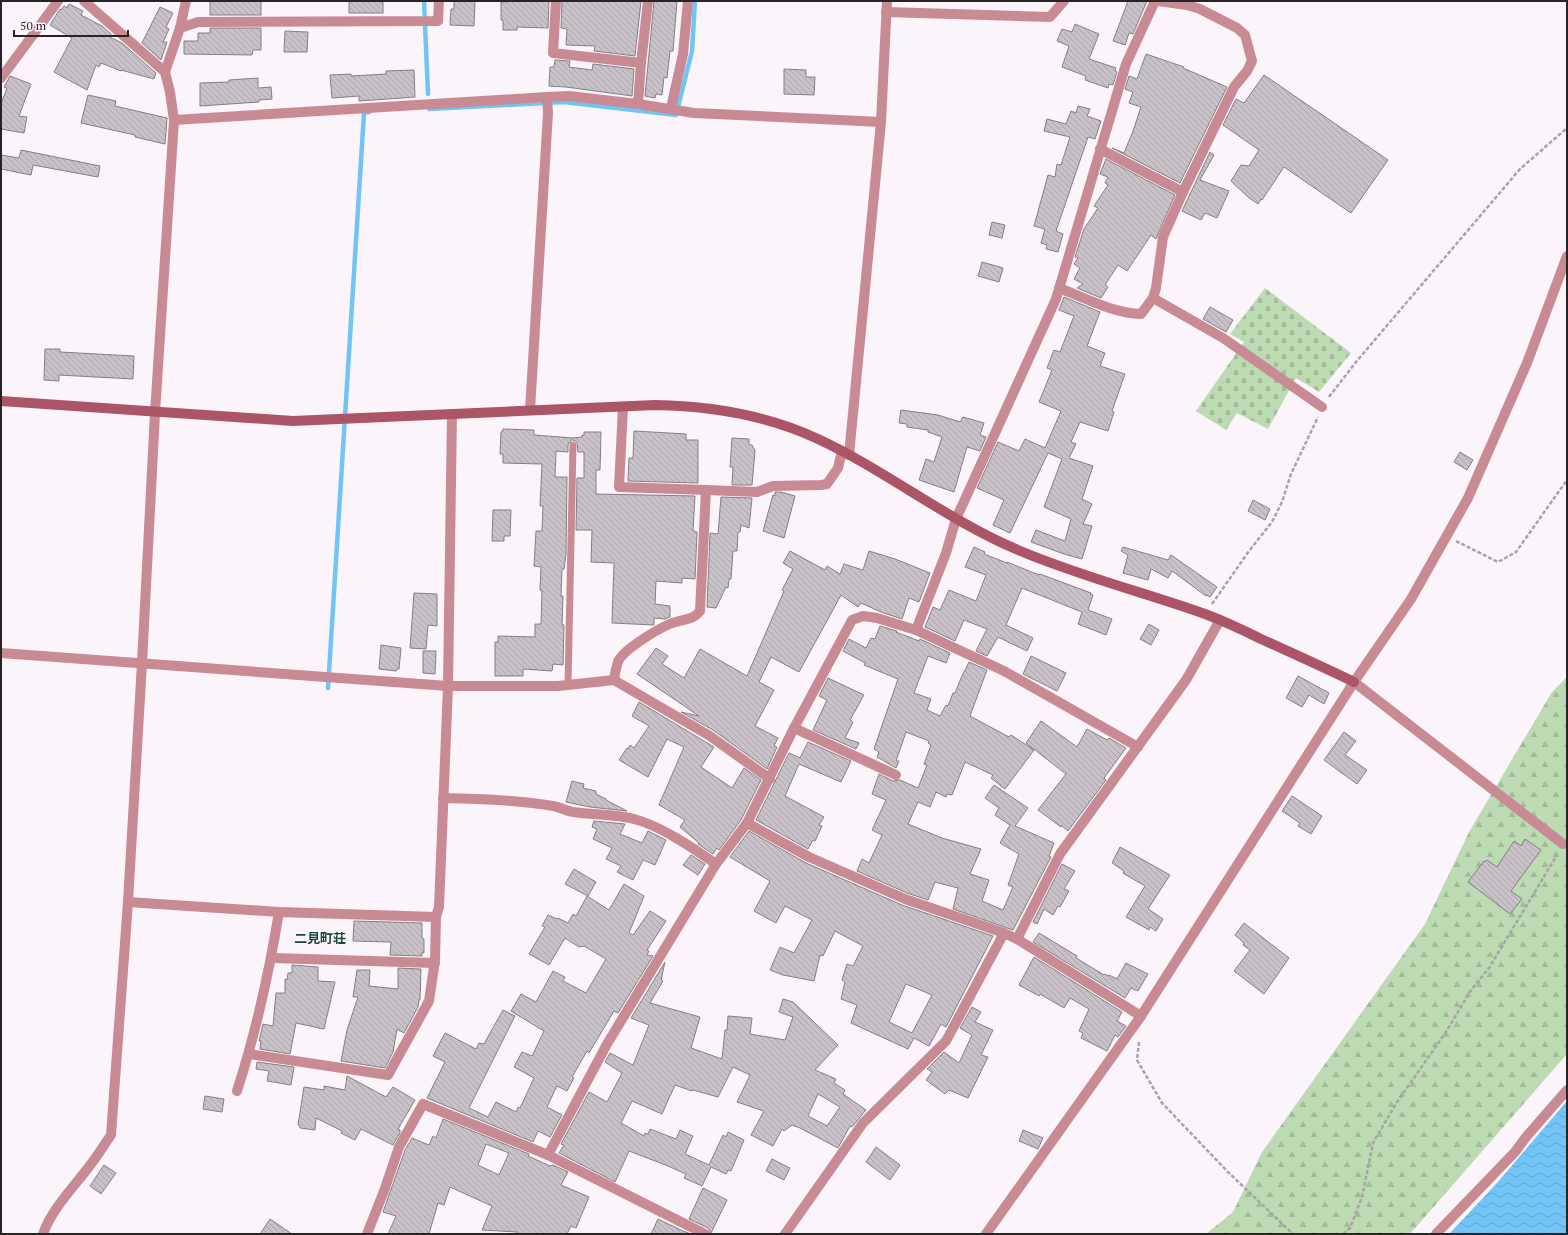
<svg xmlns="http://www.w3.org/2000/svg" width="1568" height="1235" viewBox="0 0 1568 1235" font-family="'PT Serif','Noto Sans JP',serif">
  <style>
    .forest { fill: url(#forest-firs) }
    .cemetery { fill: url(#cemetery-stones) }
    .water { fill: url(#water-waves) }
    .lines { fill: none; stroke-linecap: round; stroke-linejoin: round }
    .stream { stroke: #71c4f5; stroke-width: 4.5 }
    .building { fill: url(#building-back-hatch); stroke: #857e84; fill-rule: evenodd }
    .path { stroke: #a9a3a8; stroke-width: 2.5; stroke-dasharray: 4 2; stroke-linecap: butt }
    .lane { stroke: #c88b94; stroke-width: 7 }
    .street { stroke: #c88b94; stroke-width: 10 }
    .secondary { stroke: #ab5566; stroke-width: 10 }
    .labels { text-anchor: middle; stroke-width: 4; stroke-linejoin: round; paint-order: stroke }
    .quarter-label { font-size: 13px; font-weight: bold; fill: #17493a; stroke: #fcf4fb }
  </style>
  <defs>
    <pattern id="forest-firs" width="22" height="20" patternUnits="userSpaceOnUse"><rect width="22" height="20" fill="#bcdbb2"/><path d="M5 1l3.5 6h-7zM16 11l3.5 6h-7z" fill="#a2bc99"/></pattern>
    <pattern id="cemetery-stones" width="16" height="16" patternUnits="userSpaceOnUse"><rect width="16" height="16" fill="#bcdbb2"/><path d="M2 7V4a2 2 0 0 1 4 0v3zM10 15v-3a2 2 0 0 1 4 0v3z" fill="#a2bc99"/></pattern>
    <pattern id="water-waves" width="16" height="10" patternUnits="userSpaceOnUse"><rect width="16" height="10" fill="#71c4f5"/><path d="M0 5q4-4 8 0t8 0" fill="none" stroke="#62a8d2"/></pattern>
    <pattern id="building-back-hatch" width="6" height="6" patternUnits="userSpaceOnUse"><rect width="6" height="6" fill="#c8c1c8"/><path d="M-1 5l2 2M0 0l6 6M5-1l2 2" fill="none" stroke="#aca6ac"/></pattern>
  </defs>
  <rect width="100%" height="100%" fill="#fcf4fb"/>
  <!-- forest -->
  <path class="forest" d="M1567,677V1054L1410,1234H1206L1233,1212L1262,1152L1425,924L1469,832L1552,692Z"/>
  <!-- cemetery -->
  <path class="cemetery" d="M1265,288L1351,353L1319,392L1296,378L1268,429L1237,413L1226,430L1196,411L1244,342L1230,334Z"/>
  <!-- water -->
  <path class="water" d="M1567,1101V1234H1449L1497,1183Z"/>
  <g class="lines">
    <!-- stream -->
    <g class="stream">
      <path d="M424,1L428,94"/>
      <path d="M429,109L564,102L676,115L692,51L695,1"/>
      <path d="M328,688L364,113L369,112"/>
    </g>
  </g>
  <!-- building -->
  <g class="building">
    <rect x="210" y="1" width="51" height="14"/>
    <rect x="349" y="1" width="34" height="12"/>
    <path d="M454,1H475L474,26L450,25L451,9H454Z"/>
    <path d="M518,1H549L548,28L517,27V30H503V20H501V2Z"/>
    <path d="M562,1H641L635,56L594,51L595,46L566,45L567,29L561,28Z"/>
    <path d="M654,1H677L673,51H670L667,78L664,77L662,95L656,94L655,98L645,96Z"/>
    <path d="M1128,1H1147L1133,34L1129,33L1125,45L1113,41Z"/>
    <path d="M69,4L83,11L81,15L102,26L111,34L110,37L122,43L156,73L154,79L121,70V71L101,63L99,67L96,65L87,90L54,72L72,38L50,25L60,9L61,10L64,6L67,8Z"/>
    <path d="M160,7L173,13L166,27L169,29L163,42H167L161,60L142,43Z"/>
    <path d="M1075,24L1099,34L1089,59L1116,68L1115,71L1117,72L1113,85L1109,84L1108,88L1085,80L1086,76L1062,67L1069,46L1057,41L1062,29L1072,32Z"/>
    <path d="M210,28H261V50H253L252,55L184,54V41H198V33H210Z"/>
    <path d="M285,31L308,32L307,52H284Z"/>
    <path d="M1146,54L1184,67L1183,68L1227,87L1180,183L1112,148L1124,153L1133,131L1141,107L1129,103L1133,92L1125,89L1129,76L1137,79Z"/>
    <path d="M555,60L570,61L569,67L592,70L593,64L634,69L632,96L566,87L549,86L550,67H554Z"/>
    <path d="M784,69L806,70V77H815L814,95L784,94Z"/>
    <path d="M414,70L415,97L359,101V96L332,98L330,75L351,74V76L386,74V71Z"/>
    <path d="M1264,75L1388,160L1351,213L1284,167L1262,200L1261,199L1258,204L1248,197L1231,181L1241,165L1249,166L1259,150L1223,125L1236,99L1244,103Z"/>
    <path d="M10,76L31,84L19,116L27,117L24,133L1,129V104L7,88L4,87Z"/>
    <path d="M258,78V88L271,87L272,99L259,100V102L200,106V83L229,82V80Z"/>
    <path d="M88,95L116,101L115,106L167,118L165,144L135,137V135L81,123Z"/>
    <path d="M1078,106L1090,109L1087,116L1101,121L1095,139L1088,137L1056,231L1063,234L1058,252L1046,249L1047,245L1041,243L1045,229L1034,226L1048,175L1055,177L1057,164L1061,165L1070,137L1044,131L1047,119L1066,124L1071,111L1076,113Z"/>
    <path d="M21,150L100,166L98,177L33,165L31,175L1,169V155L19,158Z"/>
    <path d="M1210,152L1214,155L1200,180L1229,191L1217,218L1205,213L1201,220L1182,211Z"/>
    <path d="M1106,159L1175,195L1156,239L1151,235L1127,271L1118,265L1105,285L1108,287L1101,298L1077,288L1083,284L1074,279L1080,268L1074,264L1078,258L1075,257L1084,229L1098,208L1094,206L1108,185L1105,183L1108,177L1100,174Z"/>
    <path d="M992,222L1005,225L1002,238L989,235Z"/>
    <path d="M982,262L1003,268L999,282L978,276Z"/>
    <path d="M1064,297L1100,312L1087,346L1105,353L1100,366L1125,374L1112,411L1114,412L1108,431L1080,422L1071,442L1076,444L1069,458L1093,466L1082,499L1092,504L1083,524L1092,526L1082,559L1064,554L1031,542L1036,530L1065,541L1071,519L1044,507L1062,459L1048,453L1010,533L993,525L1004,500L977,488L998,442L1019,451L1025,439L1045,448L1061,411L1039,402L1052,370L1047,368L1054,350L1060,352L1074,316L1059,310Z"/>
    <path d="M1210,307L1233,320L1226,332L1203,319Z"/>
    <path d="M45,349H60V352L134,356L133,379L59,375V381L44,380Z"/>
    <path d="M901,410L938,415L960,422L963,417L984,423L980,435L986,437L980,451L967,447L954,492L919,480L926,459L934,462L942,437L928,432V430L907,427V424L899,423Z"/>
    <path d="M503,429L534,430V435L573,438L582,437V435H584V432H601L600,470H596V494L695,496L693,531L697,532L695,579L682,578V583L656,581L655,604L670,606V617L665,619L654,618V625L612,623L614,563L591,562L592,530H576L577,478H584V452H578L577,442L573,440H571L568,445V452L556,451L555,477H567L566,554L564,569H562L561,596H563L562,625H564L563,665L553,664L552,671L523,669V676H495V642H498V636L535,637V624H541L542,591L540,590L541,567L534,566L536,531H542L543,506H540L542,464L503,463V454H500L501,432H502Z"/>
    <path d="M634,431L686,434V440H698V483L628,481L629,458H633Z"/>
    <path d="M732,438L749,439V445H752L755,451L752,485H732L733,467H730Z"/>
    <path d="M1460,452L1473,460L1467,470L1454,462Z"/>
    <path d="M775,492H781L795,496L784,538L763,531L773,495L775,496Z"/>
    <path d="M721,497L752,498L749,528L741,525L740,532H738L737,551H733L731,579H729L728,588L726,587L716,608L707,607L710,533L718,534Z"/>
    <path d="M1253,500L1270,509L1265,520L1248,511Z"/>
    <path d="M493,510H511L510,536H504V541H492Z"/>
    <path d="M974,547L985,552L984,554L1007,563V562L1039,575L1040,574L1091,593L1090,594L1093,595L1088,610L1112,619L1106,635L1078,624L1082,612L1022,588L1006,625L1033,638L1027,651L998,637L987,656L976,651L987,629L964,620L955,641L925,627L933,607L940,610L949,590L976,601L986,575L965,567Z"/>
    <path d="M1123,547L1168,560L1171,555L1217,587L1210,597L1207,595L1206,596L1172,571L1168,578L1151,569L1148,580L1123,573L1128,555L1121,551Z"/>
    <path d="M790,551L825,570L827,566L840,574L844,564L863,570L869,551L895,559L930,573L919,602L909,598L902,619L881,612L861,603L858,607L841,595L799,672L771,657L759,682L774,690L755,726L778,738L774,746L777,747L767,769L713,730L681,712L699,716L637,674L656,648L668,656L662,664L684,678L700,649L747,676L784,591L782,590L793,569L783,563Z"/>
    <path d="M414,593L437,594V626L428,625L426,649L410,648Z"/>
    <path d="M1149,624L1159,630L1151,645L1140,639Z"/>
    <path d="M880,626L897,631L896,632L919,641L920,639L950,653L946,663L928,656L914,693L931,699L927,710L940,716L946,705L948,706L953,693H955L962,676L969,662L987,670L970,716L1009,737L1011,735L1034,750L1005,789L991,778L993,775L965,762L952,795L947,794L946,797L936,792L930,807L918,802L908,824L942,838L981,849L970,874L989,880L982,901L1003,910L1013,887L1008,885L1019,854L1000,843L1010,825L995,815L999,808L985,798L994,785L1028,808L1015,826L1054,843L1049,856L1051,857L1013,930L953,909L958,888L935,882L928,900L907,893L857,871L862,859L869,863L882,835L872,830L886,800L872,794L879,774L893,781L900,780L918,788L927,765L924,764L931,745L928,743L929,741L906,732L896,761H899L896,768L877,757L879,752L874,749L898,679L864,665L865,663L843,651L849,639L866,648L871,638L875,639Z"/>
    <path d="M381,645L401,648L399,669H397L396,671L379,669Z"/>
    <path d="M423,651H436L435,674L423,673Z"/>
    <path d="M1031,656L1066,673L1057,691L1023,674Z"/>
    <path d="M1298,676L1329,693L1324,704L1309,695L1302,707L1286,698Z"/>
    <path d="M828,678L864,695L850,720L853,722L845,738L859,743L856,749L813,730L827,700L819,696Z"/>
    <path d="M639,702L714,747L701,767L732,788L744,768L761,780L741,820L719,850L717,848L713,854L698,844L699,843L680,827L685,820L659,805L684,747L667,739L648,777L619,760L627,748L628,749L630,745L634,748L649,726L632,716Z"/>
    <path d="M1041,721L1077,747L1087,729L1107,740L1109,738L1126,748L1104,778L1106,780L1068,831L1061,825V827L1038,810L1066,774L1026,743Z"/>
    <path d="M1344,732L1356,741L1345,755L1367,770L1357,784L1324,760Z"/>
    <path d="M808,742L851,761L841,782L799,764L785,796L824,817L819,825L822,826L815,841L813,840L808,849L756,820L789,753L800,758Z"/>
    <path d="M572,781L584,784L583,788L596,791V794L606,799V800L627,811L590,807L566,802Z"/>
    <path d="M1292,796L1322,816L1311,834L1298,826L1300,823L1282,811Z"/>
    <path d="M594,821L625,824L620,834L642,843L648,831L666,840L655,865L643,860L633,880L617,872L621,866L606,859L612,848L593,839L597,829L592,827Z"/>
    <path d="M749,831L806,863L902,905L993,936L946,1027L941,1024L929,1046L914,1038L908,1049L851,1023L857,1005L841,999L845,982L842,980L847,964L853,966L863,946L835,931L823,956L820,955L814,981L783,975L770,970L780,947L794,953L812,920L785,906L776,923L754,911L770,881L730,857ZM906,984L932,995L912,1033L889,1022Z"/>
    <path d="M1525,839L1541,850L1511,891L1522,899L1510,914L1468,882L1484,861L1485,862L1487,860L1497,867L1514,841L1521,846Z"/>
    <path d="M1120,847L1170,875L1148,909L1163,919L1156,931L1150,927L1149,930L1126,917L1145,886L1123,873L1124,871L1112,863Z"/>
    <path d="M691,855L705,864L698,875L683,865Z"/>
    <path d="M1062,864L1075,871L1064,889L1069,891L1060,907L1058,906L1053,915L1044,909L1037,924L1033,922Z"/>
    <path d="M574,869L596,882L588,896L565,884Z"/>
    <path d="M624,884L644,896L629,933L633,935L650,911L666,921L647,950L649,951L647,955L653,956L618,1013L614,1011L589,1053L587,1051L572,1077L574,1078L567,1091L557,1086L547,1107L562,1115L550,1137L538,1131L533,1142L427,1098L445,1062L433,1056L445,1033L476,1049L479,1043L484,1044L503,1010L515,1016L469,1108L488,1117L496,1102L516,1112L518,1107L520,1108L534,1078L514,1067L522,1052L532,1056L544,1031L511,1011L521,994L536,1002L553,971L565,977L563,981L586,993L606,959L584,946L579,947L565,938L549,965L529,954L545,927L542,926L548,915L557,919L558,918L568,923L573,914L576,916L587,896L609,910Z"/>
    <path d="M354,921L422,923V938L424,939V953L422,952V956L390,955L391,942L353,941Z"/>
    <path d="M1244,923L1289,958L1264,994L1234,971L1250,950L1243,945L1244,943L1235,935Z"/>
    <path d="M1039,933L1077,956L1076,958L1104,975V974L1109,976V975L1117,979L1126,963L1148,974L1138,991L1131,988L1125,998L1033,942Z"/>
    <path d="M1034,957L1122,1012L1117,1021L1126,1026L1118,1037L1115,1035L1107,1051L1081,1038L1083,1033L1079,1031L1089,1009L1070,998L1064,1008L1040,994L1039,996L1019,985Z"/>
    <path d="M665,962L661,980L663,981L650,1003L700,1017L691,1048L722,1059L725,1030H727L728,1016L752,1018L750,1034L785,1040L793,1017L779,1012L783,999L793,1002L838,1045L815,1070L836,1079L834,1083L845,1090L843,1094L866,1110L852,1127L850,1126L838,1148L800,1128L792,1125L784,1131L782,1129L773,1146L751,1135L764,1111L737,1102L750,1075L733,1067L718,1097L693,1090L692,1091L675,1085L662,1114L632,1101L621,1123L644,1136L645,1133L648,1134L650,1129L676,1139L680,1130L693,1136L685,1154L709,1165L723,1135L726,1137L728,1132L744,1140L731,1171L728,1170L726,1174L711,1167L702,1186L684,1178L686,1174L668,1166L629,1151L615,1182L559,1153L564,1145L561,1144L589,1092L607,1102L622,1073L605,1062L610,1053L633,1065L649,1025L631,1018ZM818,1094L840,1107L827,1126L808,1116Z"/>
    <path d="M292,965L318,967V981L335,982L324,1029L296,1023L290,1054L260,1049L261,1041H259L263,1024L273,1026L276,993H285V979L287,980L288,973H292Z"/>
    <path d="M398,968L421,969L420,1000H419L418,1007L404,1033L397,1029L393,1052L385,1068L341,1061L347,1030L358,997H353L357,970H370L369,986L398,989Z"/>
    <path d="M972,1007L981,1012L975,1022L993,1030L981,1055L988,1057L968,1098L949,1090L945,1094L926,1080L932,1072L927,1069L944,1052L959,1063L972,1035L960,1028Z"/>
    <path d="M257,1062L294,1067L291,1085L267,1081L269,1071L256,1069Z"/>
    <path d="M347,1076L386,1097L393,1087L415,1100L398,1129L400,1130V1133L393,1145L361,1129L355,1140L341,1133L342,1131L316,1118L315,1130L300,1128V1126L298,1125L304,1087L324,1090V1086L345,1090Z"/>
    <path d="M205,1096L224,1099L222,1112L203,1109Z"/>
    <path d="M443,1119L529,1154L528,1156L550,1166L553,1165L568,1172L561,1185L589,1197L576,1228L571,1226L567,1234H516L517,1232L482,1230L492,1206L450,1187L444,1205L438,1203L429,1234H388L396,1216L383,1212L405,1150L412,1138L429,1145L433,1136L436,1138ZM486,1144L509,1153L499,1175L478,1165Z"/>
    <path d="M1023,1130L1043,1138L1038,1149L1019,1141Z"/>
    <path d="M876,1147L900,1165L890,1180L866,1162Z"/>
    <path d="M772,1159L790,1168L784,1180L766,1171Z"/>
    <path d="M104,1165L116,1173L101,1194L90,1186Z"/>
    <path d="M703,1188L727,1200L711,1233L708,1228L689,1219Z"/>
    <path d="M270,1219L292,1234H260Z"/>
    <path d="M658,1219L683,1231L691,1234H651Z"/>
  </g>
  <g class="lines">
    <!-- path -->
    <g class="path">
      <path d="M1329,397L1356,362L1520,169L1567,128"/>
      <path d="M1456,541L1498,562L1516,552L1567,480"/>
      <path d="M1212,604L1249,551L1272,522L1282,502L1291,474L1318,417"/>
      <path d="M1139,1042L1137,1060L1162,1103L1227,1171L1293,1234"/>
      <path d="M1343,1234L1350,1228L1362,1197L1373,1143L1397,1102L1446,1032L1471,990L1489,968L1557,855"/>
    </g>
    <!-- lane -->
    <path class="lane" d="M568,685L573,445"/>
    <!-- street -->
    <g class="street">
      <path d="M556,1L553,53L641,63"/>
      <path d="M1158,1L1187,5L1200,9L1237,28L1245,35L1252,61L1247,71L1234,87L1183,192"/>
      <path d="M886,12L1050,17L1064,1"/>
      <path d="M180,28L198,22L438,21L439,1"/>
      <path d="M165,72L180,28L186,1"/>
      <path d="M1,78L58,1"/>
      <path d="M638,104L641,63L648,1"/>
      <path d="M671,108L683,54L688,1"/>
      <path d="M174,120L547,97L569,96L638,104L694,113L881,122"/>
      <path d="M1059,288C1085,298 1113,313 1141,314L1153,298L1156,288L1163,237L1183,192L1100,149"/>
      <path d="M1153,298L1223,338L1322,407"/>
      <path d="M623,407L619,487L706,490"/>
      <path d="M530,410L548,113L547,97"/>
      <path d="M849,455L881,122L887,1"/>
      <path d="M916,630L946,553L956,519L1056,299L1126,64L1155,1"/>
      <path d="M1,653L448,686H558L614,680L710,736L770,779"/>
      <path d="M614,680C615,674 616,667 618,662C622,650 663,625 676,622C685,619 693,620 700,611L706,490L757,492L773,486L821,485L827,484L838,468L842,451"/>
      <path d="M1354,682L1563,844"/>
      <path d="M794,728L896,775"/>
      <path d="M443,798C480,799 517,800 553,806C560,807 566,811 573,812C593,815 614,814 634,819C661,826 693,848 716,864"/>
      <path d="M747,823L809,857L905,899L1004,933L1017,939L1141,1016"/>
      <path d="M128,902L279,912L436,917L439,907L448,686L452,414"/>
      <path d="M1017,939L1060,854L1186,680L1220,620"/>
      <path d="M272,958L435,963"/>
      <path d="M249,1054L388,1075L429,1001L435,960L436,917"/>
      <path d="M237,1091C256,1032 269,973 279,912"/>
      <path d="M548,1155L607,1044L716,864L747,823L794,728L852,620L863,616L877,618L916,630L1004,671L1138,747"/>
      <path d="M43,1234C52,1208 75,1186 91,1164C98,1155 104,1145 111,1135L128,902L142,663L155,413L174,120L170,92L165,72L84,1"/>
      <path d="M367,1234L384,1191L399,1147L423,1104L548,1155L705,1234"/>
      <path d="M785,1234L863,1123L946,1041L1004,933"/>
      <path d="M986,1234L1141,1016L1354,682L1411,599L1468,498L1527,363L1567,256"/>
      <path d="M1436,1234L1515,1152L1526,1137L1567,1090"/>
    </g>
    <!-- secondary -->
    <path class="secondary" d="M1,401L293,421L655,405C711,406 767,415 818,439C887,471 947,520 1018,550C1079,576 1143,592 1205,614C1224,621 1243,630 1261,639C1292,653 1323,667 1354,682"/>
  </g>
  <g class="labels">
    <!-- quarter labels -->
    <g class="quarter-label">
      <text x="320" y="943">二見町荘</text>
    </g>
  </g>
  <!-- border -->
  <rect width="1568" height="1235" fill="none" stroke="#272426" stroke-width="4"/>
  <!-- scale -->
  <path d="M14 30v6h114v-6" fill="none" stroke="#272426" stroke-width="2"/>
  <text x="20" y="30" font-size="12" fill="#272426" stroke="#fcf4fb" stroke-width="3" paint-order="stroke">50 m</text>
</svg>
